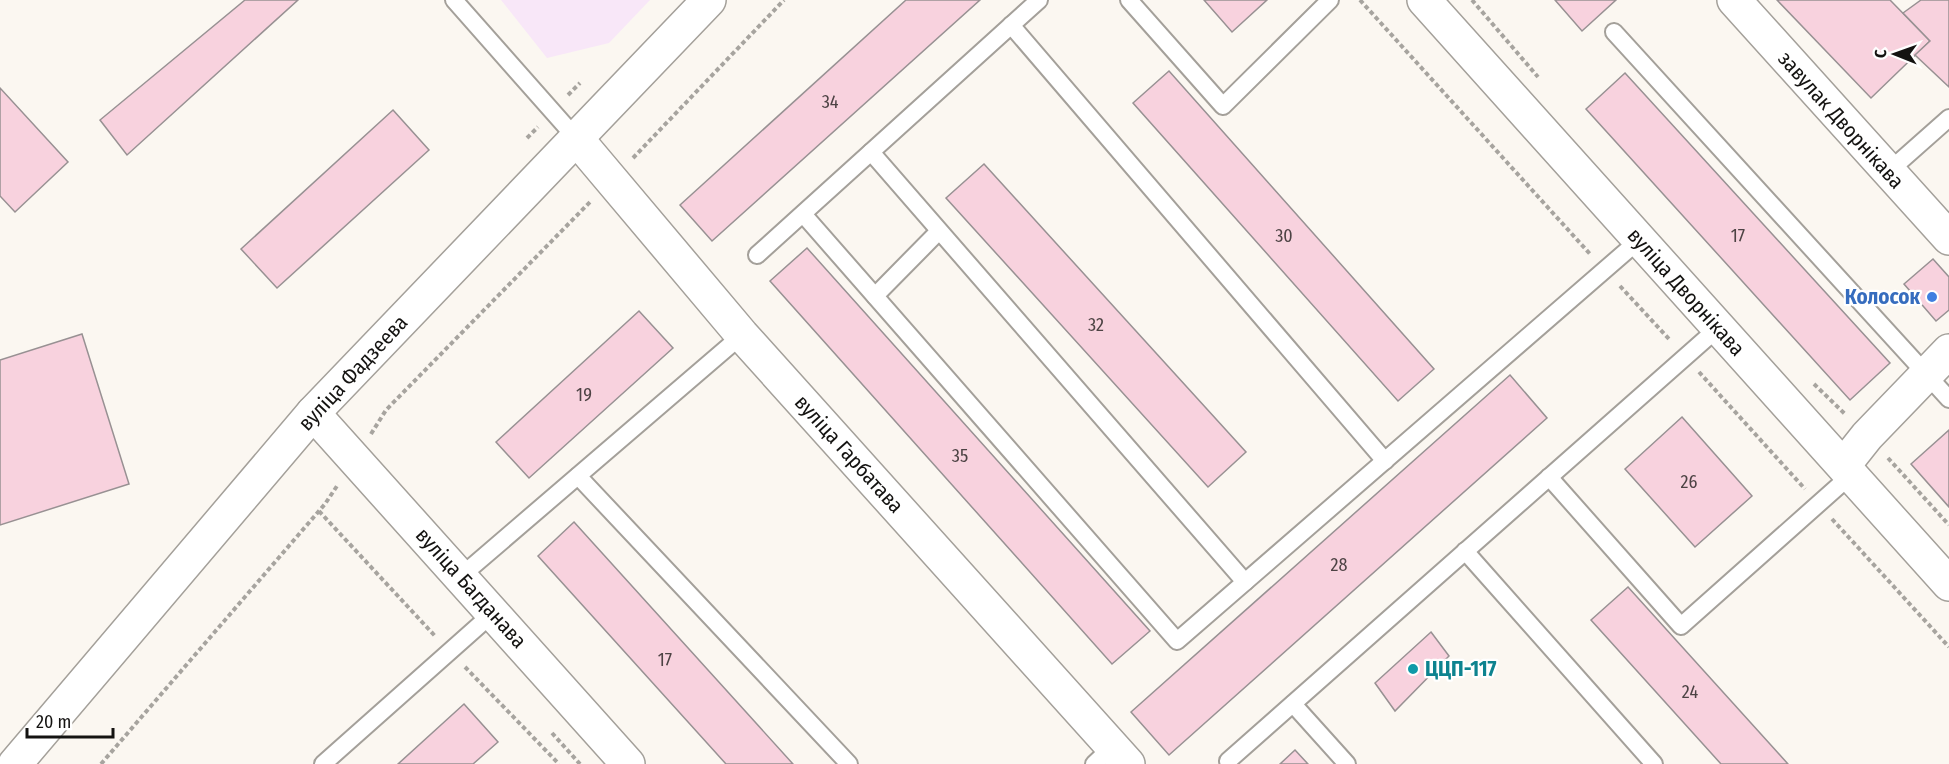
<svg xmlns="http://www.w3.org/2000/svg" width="1949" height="764" viewBox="0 0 1949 764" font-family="'Fira Sans Condensed',sans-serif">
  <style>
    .medical { fill: #f8e7f8 }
    .building { fill: #f8d2de; stroke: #989193; stroke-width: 1.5 }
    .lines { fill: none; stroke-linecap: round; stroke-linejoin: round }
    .service-casing { stroke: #a4a09a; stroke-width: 20 }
    .minor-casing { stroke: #a4a09a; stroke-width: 36 }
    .tertiary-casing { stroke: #a4a09a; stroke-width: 36 }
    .path { stroke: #a7a49f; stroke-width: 4; stroke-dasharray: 4.5 3; stroke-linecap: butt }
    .service { stroke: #fff; stroke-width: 16 }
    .minor { stroke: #fff; stroke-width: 33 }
    .tertiary { stroke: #fff; stroke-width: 33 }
    .shop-dot { fill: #3f7fe0; stroke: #fff; stroke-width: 2 }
    .culture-dot { fill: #0f9aa8; stroke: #fff; stroke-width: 2 }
    .labels { text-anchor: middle; stroke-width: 4.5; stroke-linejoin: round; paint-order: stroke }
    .number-label { font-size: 18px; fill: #4d4344 }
    .street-label { font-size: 21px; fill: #141311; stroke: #fff }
    .shop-label { font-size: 21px; font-weight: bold; fill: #366cbe; stroke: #fff; text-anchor: end }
    .culture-label { font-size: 21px; font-weight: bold; fill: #0d838f; stroke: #fff; text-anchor: start }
  </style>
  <rect width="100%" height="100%" fill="#fbf7f1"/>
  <!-- medical -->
  <path class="medical" d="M501,0H650L609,43L547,58Z"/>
  <!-- building -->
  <g class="building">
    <path d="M245,0H298L127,155L100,120Z"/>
    <path d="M906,0H980L712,241L680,205Z"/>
    <path d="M1204,0H1267L1232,32Z"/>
    <path d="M1555,0H1616L1582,31Z"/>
    <path d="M1777,0H1890L1930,41L1871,98Z"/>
    <path d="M1921,0H1949V87L1915,55L1930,41L1903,13Z"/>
    <path d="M1169,71L1434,369L1398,401L1133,103Z"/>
    <path d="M1625,73L1890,363L1850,400L1586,109Z"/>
    <path d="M0,88L68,162L15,212L0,196Z"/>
    <path d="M393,110L429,150L277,288L241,249Z"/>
    <path d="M984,164L1246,452L1208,487L946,198Z"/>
    <path d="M807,248L1150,631L1112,664L770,281Z"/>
    <path d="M1933,259L1949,277V310L1936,321L1904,284Z"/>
    <path d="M639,311L673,348L529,478L496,442Z"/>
    <path d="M82,334L129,484L0,525V360Z"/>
    <path d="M1510,375L1547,418L1169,755L1131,712Z"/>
    <path d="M1682,417L1752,496L1695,547L1625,469Z"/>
    <path d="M1949,430V507L1911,464Z"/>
    <path d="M574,522L793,764H726L538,556Z"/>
    <path d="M1628,587L1788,764H1721L1591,620Z"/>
    <path d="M1431,632L1449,656L1395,711L1375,683Z"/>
    <path d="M464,704L498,742L473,764H398Z"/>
    <path d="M1295,750L1308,764H1280Z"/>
  </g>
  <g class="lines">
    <!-- service casing -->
    <g class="service-casing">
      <g id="service">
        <path d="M454,0L576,138"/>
        <path d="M1129,0L1223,106L1330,0"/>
        <path d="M1011,25L1385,461"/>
        <path d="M1614,32L1949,399"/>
        <path d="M871,152L1245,582"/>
        <path d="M1888,172L1949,118"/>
        <path d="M803,214L1177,641L1638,241"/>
        <path d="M757,255L1039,0"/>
        <path d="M875,296L939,231"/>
        <path d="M578,476L849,764"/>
        <path d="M1549,477L1681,626L1852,474"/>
        <path d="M1465,551L1654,764"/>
        <path d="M460,577L742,335"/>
        <path d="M1293,704L1347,764"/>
        <path d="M1228,761L1718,328"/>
        <path d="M323,764L493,613"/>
        <path d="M1094,764L1112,747"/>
      </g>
    </g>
    <!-- minor casing -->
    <g class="minor-casing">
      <g id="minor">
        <path d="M1734,0L1949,238"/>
        <path d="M576,138L742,335L1128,764"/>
        <path d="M1844,465L1867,436L1949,351"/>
      </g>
    </g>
    <!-- tertiary casing -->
    <g class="tertiary-casing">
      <g id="tertiary">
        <path d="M1424,0L1949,584"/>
        <path d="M313,413L628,764"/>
        <path d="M15,764L313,413L709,0"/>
      </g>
    </g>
    <!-- path -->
    <g class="path">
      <path d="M1360,0L1590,254"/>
      <path d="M1472,0L1538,77"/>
      <path d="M568,95L580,83"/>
      <path d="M527,138L538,127"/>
      <path d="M633,158L784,0"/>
      <path d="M1620,286L1670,340"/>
      <path d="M1699,372L1805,489"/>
      <path d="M1814,384L1845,414"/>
      <path d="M371,434L386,410L590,202"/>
      <path d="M1888,458L1949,525"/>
      <path d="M319,511L435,636"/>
      <path d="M1832,519L1949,647"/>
      <path d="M465,667L559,764"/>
      <path d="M552,733L580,764"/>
      <path d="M101,764L325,504L337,486"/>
    </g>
    <!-- service -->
    <use href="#service" class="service"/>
    <!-- minor -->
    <use href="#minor" class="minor"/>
    <!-- tertiary -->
    <use href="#tertiary" class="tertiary"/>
  </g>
  <!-- markers -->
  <circle class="shop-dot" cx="1932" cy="297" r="6"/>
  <circle class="culture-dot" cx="1413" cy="669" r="6"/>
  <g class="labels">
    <!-- number labels -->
    <g class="number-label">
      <text x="830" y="108">34</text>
      <text x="1284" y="242">30</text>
      <text x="1738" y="242">17</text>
      <text x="1096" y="331">32</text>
      <text x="584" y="401">19</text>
      <text x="960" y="462">35</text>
      <text x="1689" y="488">26</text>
      <text x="1339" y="571">28</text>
      <text x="665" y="666">17</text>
      <text x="1690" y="698">24</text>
    </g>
    <!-- street labels -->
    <g class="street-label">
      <text transform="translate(1841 120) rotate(48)" y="7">завулак Дворнікава</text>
      <text transform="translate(1686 292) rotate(48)" y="7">вуліца Дворнікава</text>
      <text transform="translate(353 373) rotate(-47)" y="7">вуліца Фадзеева</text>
      <text transform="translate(849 454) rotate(48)" y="7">вуліца Гарбатава</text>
      <text transform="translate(471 588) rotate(48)" y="7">вуліца Багданава</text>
    </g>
    <!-- shop labels -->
    <g class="shop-label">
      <text x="1920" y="304">Колосок</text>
    </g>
    <!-- culture labels -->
    <g class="culture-label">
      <text x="1425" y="676">ЦЦП-117</text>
    </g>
  </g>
  <!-- north arrow -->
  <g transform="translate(1895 54) rotate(271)" stroke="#ffffff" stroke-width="4.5" paint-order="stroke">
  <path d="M0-4.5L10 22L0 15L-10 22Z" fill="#141311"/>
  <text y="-9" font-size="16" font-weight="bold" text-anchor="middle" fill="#141311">С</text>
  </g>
  <!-- scale -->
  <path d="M27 728v9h86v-9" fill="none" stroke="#141311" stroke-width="3"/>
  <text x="36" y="728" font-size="18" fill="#141311" stroke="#ffffff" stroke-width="4.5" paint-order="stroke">20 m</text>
</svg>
